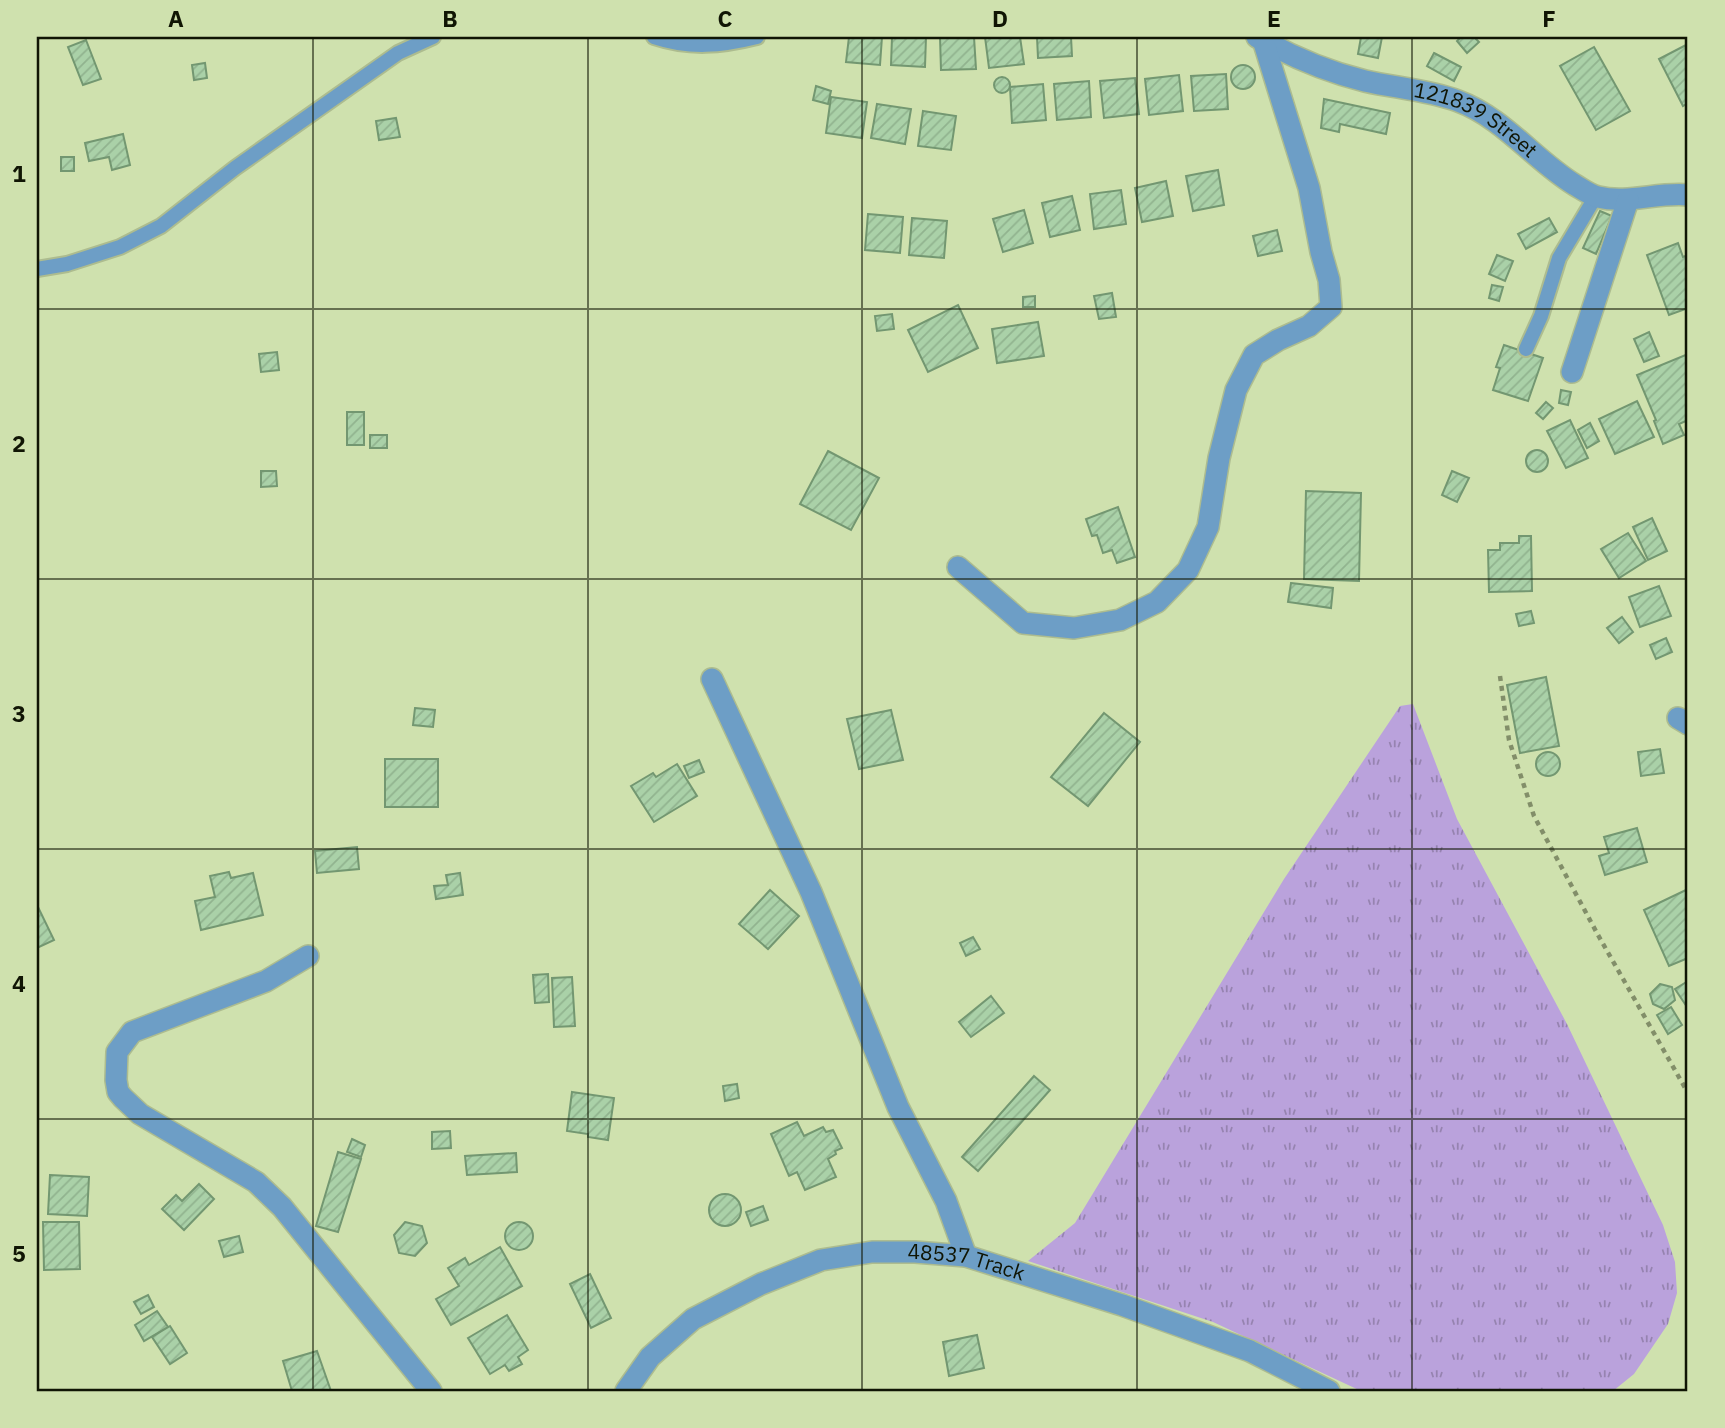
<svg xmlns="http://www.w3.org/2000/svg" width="1725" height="1428" viewBox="0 0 1725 1428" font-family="'IBM Plex Sans',sans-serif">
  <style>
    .park { fill: url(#park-tufts) }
    .building { fill: url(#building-hatch); stroke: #739771; stroke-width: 2 }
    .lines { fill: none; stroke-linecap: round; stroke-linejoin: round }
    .lane-casing { stroke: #adbc8f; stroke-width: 18 }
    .street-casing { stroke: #adbc8f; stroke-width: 24 }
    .path { stroke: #828e69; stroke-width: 4.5; stroke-dasharray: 5 5; stroke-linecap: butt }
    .lane { stroke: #6d9ec6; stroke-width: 14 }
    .street { stroke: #6d9ec6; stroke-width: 21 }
    .grid { fill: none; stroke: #101504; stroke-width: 2; stroke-opacity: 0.55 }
    .labels { text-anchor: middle; stroke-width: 5; stroke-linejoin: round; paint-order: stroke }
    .street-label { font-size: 21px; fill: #101504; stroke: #cfe1ae }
    .neatline { fill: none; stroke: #101504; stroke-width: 2.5 }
    .grid-label { font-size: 23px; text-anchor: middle; font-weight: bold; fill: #101504 }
  </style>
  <defs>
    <pattern id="park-tufts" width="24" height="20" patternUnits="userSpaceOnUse" patternTransform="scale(1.75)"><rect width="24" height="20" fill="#baa2dc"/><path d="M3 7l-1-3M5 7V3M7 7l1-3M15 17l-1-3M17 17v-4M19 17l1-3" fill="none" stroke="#9683b0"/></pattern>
    <pattern id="building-hatch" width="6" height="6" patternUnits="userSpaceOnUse" patternTransform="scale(1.75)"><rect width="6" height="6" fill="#aad1a8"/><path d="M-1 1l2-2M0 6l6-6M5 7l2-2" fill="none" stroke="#91b38f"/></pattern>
  </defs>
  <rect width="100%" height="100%" fill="#cfe1ae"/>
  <!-- park -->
  <path class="park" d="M1413,704L1457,819L1567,1024L1663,1225L1675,1262L1677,1293L1668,1324L1634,1374L1613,1391H1361L1213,1322L1028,1261L1075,1223L1284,879L1400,706Z"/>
  <!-- building -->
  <g class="building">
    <path d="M849,37H882L880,65L846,62Z"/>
    <path d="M892,37H926L925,67L891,65Z"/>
    <path d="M940,37H974L976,69L941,70Z"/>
    <path d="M985,37H1020L1024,64L989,68Z"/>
    <path d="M1037,37H1071L1072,56L1038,58Z"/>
    <path d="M1361,37H1382L1378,58L1358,54Z"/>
    <path d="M1461,37H1474L1479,42L1467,53L1457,41Z"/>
    <path d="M86,40L101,79L83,85L68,47Z"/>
    <path d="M1688,44V103L1683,106L1659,59Z"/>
    <path d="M1594,47L1630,111L1596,130L1560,66Z"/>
    <path d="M1434,53L1461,67L1454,81L1427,66Z"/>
    <path d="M205,63L207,78L194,80L192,65Z"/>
    <circle cx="1243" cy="77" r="12"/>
    <path d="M1226,74L1228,109L1194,111L1191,76Z"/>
    <path d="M1179,75L1183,111L1149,115L1145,79Z"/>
    <circle cx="1002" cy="85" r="8"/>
    <path d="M1135,78L1139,114L1104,118L1100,81Z"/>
    <path d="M1089,81L1091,117L1057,120L1054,84Z"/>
    <path d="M1043,84L1046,120L1012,123L1010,87Z"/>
    <path d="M816,86L831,91L828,104L813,100Z"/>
    <path d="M831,97L867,102L862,138L826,133Z"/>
    <path d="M1324,99L1390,113L1386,134L1340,124L1339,132L1321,128Z"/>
    <path d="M877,104L911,109L905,144L871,138Z"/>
    <path d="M923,111L956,116L951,150L918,146Z"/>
    <path d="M396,118L400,137L379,140L376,121Z"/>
    <path d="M123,134L130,165L112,170L109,157L89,161L85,143Z"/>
    <rect x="61" y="157" width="13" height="14"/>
    <path d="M1218,170L1224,205L1193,211L1186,176Z"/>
    <path d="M1166,181L1173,216L1142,222L1135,188Z"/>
    <path d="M1121,190L1126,224L1094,229L1090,194Z"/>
    <path d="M1072,196L1080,230L1050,237L1042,203Z"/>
    <path d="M1024,210L1033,243L1003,252L993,219Z"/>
    <path d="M1600,211L1612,216L1596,254L1583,248Z"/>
    <path d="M868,214L903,217L900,253L865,250Z"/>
    <path d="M912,218L947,221L944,258L909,255Z"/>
    <path d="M1549,218L1557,232L1526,249L1518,234Z"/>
    <path d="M1277,230L1282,251L1258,256L1253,236Z"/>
    <path d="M1678,243L1683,257L1688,255V308L1669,315L1647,255Z"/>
    <path d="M1497,255L1513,261L1505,281L1489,274Z"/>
    <path d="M1492,285L1503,287L1499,301L1489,298Z"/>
    <path d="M1112,293L1116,317L1099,319L1094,296Z"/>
    <path d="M1035,296V307H1023V297Z"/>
    <path d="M958,305L978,348L928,372L908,330Z"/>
    <path d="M892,314L894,329L877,331L875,316Z"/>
    <path d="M1038,322L1044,356L997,363L992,329Z"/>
    <path d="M1649,332L1659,356L1644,362L1634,339Z"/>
    <path d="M1504,345L1543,358L1528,401L1493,390L1500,368L1496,367Z"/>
    <path d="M277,352L279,370L261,372L259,354Z"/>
    <path d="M1688,354V420L1679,424L1684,435L1663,444L1654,421L1656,420L1637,375Z"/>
    <path d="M1561,390L1571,392L1568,405L1559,403Z"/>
    <path d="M1637,401L1654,437L1615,454L1599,419Z"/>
    <path d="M1546,402L1553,408L1543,419L1536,413Z"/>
    <rect x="347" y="412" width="17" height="33"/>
    <path d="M1570,420L1588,458L1566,468L1547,431Z"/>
    <path d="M1590,423L1599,441L1587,448L1578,430Z"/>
    <rect x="370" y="435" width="17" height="13"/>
    <circle cx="1537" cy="461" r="11"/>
    <path d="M828,451L879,478L851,530L800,504Z"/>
    <path d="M261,471H276L277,486L261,487Z"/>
    <path d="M1452,471L1469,478L1457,502L1442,495Z"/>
    <path d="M1306,491L1361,493L1359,581L1304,579Z"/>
    <path d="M1118,507L1135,557L1117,563L1112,550L1103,553L1097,535L1092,536L1086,519Z"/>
    <path d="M1652,518L1667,551L1648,560L1633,527Z"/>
    <path d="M1628,533L1646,561L1619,578L1601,549Z"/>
    <path d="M1519,536H1531L1532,591L1489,592L1488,550H1500V543H1519Z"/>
    <path d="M1291,583L1333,588L1331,608L1288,602Z"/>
    <path d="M1659,586L1671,616L1640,627L1629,597Z"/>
    <path d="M1531,611L1534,623L1519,626L1516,614Z"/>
    <path d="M1622,617L1633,632L1619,643L1607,628Z"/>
    <path d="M1666,638L1672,652L1656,659L1650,645Z"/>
    <path d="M1546,677L1559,746L1520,753L1507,685Z"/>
    <path d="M415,708L435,710L433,727L413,725Z"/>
    <path d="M891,710L903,760L859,769L847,719Z"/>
    <path d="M1104,713L1140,742L1088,806L1051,777Z"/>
    <path d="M1660,749L1664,773L1641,776L1638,752Z"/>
    <circle cx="1548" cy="764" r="12"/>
    <rect x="385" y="759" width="53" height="48"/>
    <path d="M699,760L704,772L689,778L684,766Z"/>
    <path d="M677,764L697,796L654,822L631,786L653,773L656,777Z"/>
    <path d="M1637,828L1647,862L1605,875L1599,856L1609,853L1604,837Z"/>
    <path d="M357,847L359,869L317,873L315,851Z"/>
    <path d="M229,872L231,878L253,873L263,915L201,930L195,901L215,897L210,876Z"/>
    <path d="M460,873L463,895L436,899L434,886L448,885L446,875Z"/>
    <path d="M770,890L799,916L768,949L739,924Z"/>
    <path d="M1686,890L1688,896V958L1669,966L1644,910Z"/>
    <path d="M37,905L54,940L37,948Z"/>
    <path d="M973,937L980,949L966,956L960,943Z"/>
    <path d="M548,974L549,1002L535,1003L533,975Z"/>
    <path d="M572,977L575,1026L554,1027L552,978Z"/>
    <path d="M1688,981V1006L1687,1007L1675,989Z"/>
    <path d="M1660,984L1672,987L1675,1000L1664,1009L1653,1004L1650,994Z"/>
    <path d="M991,996L1004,1013L971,1037L959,1022Z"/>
    <path d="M1671,1007L1682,1025L1668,1034L1657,1015Z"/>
    <path d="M1034,1076L1050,1090L978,1171L962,1157Z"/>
    <path d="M737,1084L739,1098L725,1101L723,1086Z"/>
    <path d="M572,1092L614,1098L608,1140L588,1137V1134L567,1131Z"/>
    <path d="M797,1122L804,1136L823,1127L826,1132L833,1130L842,1148L835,1151L836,1154L828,1159L836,1177L805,1190L797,1172L789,1176L771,1134Z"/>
    <path d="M450,1131L451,1148L432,1149V1132Z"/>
    <path d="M352,1139L365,1145L361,1157L347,1152Z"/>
    <path d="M338,1152L361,1159L338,1232L316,1226Z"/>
    <path d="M516,1153L517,1172L467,1175L465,1156Z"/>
    <path d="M50,1175L89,1177L87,1216L48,1214Z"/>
    <path d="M199,1184L214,1199L184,1230L162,1209L176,1195L182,1201Z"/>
    <circle cx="725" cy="1210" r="16"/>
    <path d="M763,1206L768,1220L751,1226L746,1212Z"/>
    <path d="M43,1222H79L80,1269L44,1270Z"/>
    <path d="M405,1222L422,1226L427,1243L415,1256L399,1253L394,1235Z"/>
    <circle cx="519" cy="1236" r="14"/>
    <path d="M239,1236L243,1252L224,1257L219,1241Z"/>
    <path d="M500,1247L522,1286L451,1325L436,1299L459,1286L448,1268L465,1258L469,1265Z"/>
    <path d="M590,1274L611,1318L591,1328L570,1284Z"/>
    <path d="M148,1295L154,1307L141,1314L134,1302Z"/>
    <path d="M157,1311L168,1327L144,1341L135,1325Z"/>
    <path d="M507,1315L528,1350L518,1357L522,1364L509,1371L505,1365L490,1374L468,1338Z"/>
    <path d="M170,1326L187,1353L170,1364L152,1337Z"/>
    <path d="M977,1335L984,1368L949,1376L943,1342Z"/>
    <path d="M317,1351L331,1391H292L283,1361Z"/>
  </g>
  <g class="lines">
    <!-- lane casing -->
    <g class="lane-casing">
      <g id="lane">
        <path d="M654,37C690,49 721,46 757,37"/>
        <path d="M37,269L67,264L120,247L161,226L235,168L398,53L433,37"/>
        <path d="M1526,349L1541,316L1559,258L1596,196"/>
      </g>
    </g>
    <!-- street casing -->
    <g class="street-casing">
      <g id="street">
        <path id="s1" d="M1257,37C1290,56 1328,72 1365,81C1396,88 1428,90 1458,101C1504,118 1534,160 1575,185C1582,189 1590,195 1598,197C1628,204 1658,192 1688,195"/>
        <path d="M1572,372L1628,200"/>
        <path d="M958,567L1023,623L1074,628L1120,620L1157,602L1188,570L1208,527L1219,458L1236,390L1254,355L1278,340L1309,326L1331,307L1329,280L1321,252L1309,188L1263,40"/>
        <path d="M712,679L811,892L898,1107L946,1201L966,1256"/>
        <path d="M1678,718L1688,724"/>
        <path d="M308,956L266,981L132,1032L117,1052L116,1080L118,1092L123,1098L140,1114L256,1182L282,1207L431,1391"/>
        <path id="s2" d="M626,1391L650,1357L693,1319L761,1284L821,1260L872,1252H915L966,1256L1122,1305L1250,1351L1329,1391"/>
      </g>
    </g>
    <!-- path -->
    <path class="path" d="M1500,676L1509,740L1534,816L1598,935L1688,1093"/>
    <!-- lane -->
    <use href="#lane" class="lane"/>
    <!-- street -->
    <use href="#street" class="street"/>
  </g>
  <!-- grid -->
  <path class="grid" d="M313,37V1391M588,37V1391M862,37V1391M1137,37V1391M1412,37V1391M37,309H1688M37,579H1688M37,849H1688M37,1119H1688"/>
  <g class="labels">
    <!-- street labels -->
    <g class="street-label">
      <text dy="7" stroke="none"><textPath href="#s1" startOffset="236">121839 Street</textPath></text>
      <text dy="7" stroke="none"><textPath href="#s2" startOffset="387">48537 Track</textPath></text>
    </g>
  </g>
  <!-- border -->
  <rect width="1725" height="1428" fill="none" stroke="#cfe1ae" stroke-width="77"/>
  <rect x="38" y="38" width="1648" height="1352" class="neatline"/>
  <g class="grid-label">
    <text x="176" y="27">A</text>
    <text x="450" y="27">B</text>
    <text x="725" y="27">C</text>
    <text x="1000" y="27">D</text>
    <text x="1274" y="27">E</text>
    <text x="1549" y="27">F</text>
    <text x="19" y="182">1</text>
    <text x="19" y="452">2</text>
    <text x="19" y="722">3</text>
    <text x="19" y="992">4</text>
    <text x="19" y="1262">5</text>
  </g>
</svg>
